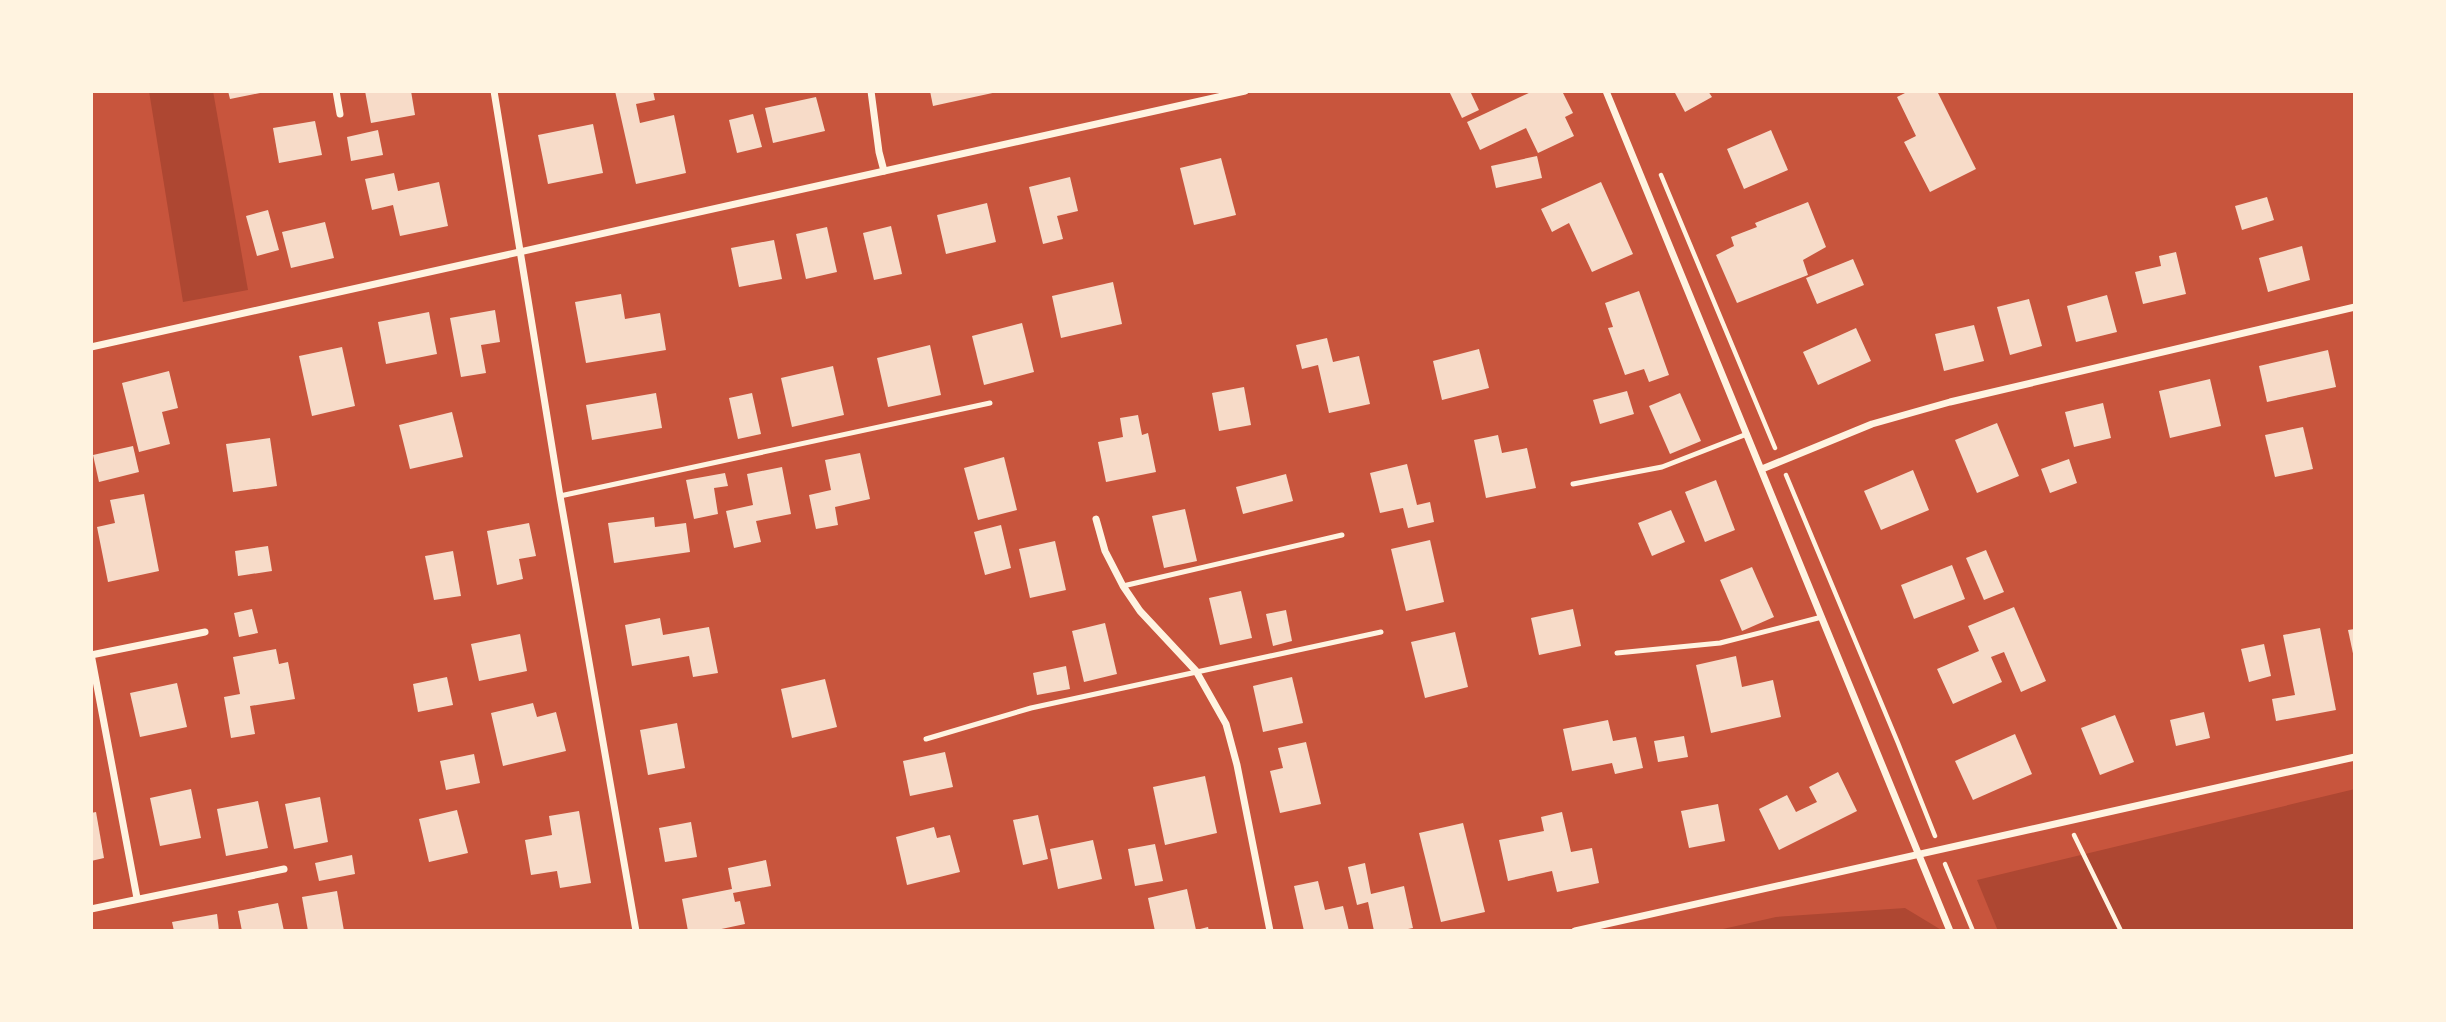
<svg xmlns="http://www.w3.org/2000/svg" width="2446" height="1022" viewBox="0 0 2446 1022" font-family="Spectral,serif">
  <style>
    .green { fill: #ae4732 }
    .building { fill: #f7dbc8 }
    .lines { fill: none; stroke-linecap: round; stroke-linejoin: round }
    .path { stroke: #fff3e0; stroke-width: 4.5 }
    .service { stroke: #fff3e0; stroke-width: 5 }
    .minor { stroke: #fff3e0; stroke-width: 7 }
  </style>
  <rect width="100%" height="100%" fill="#c8553d"/>
  <!-- green -->
  <g class="green">
    <path d="M149,91H213L248,290L183,302Z"/>
    <path d="M2355,789V931H1998L1977,880Z"/>
    <path d="M1905,908L1943,931H1714L1776,917Z"/>
  </g>
  <!-- building -->
  <g class="building">
    <path d="M228,91H265V92L230,99Z"/>
    <path d="M365,91H411L415,115L371,123Z"/>
    <path d="M615,91H653L655,100L636,104L640,123L674,115L686,173L636,184Z"/>
    <path d="M930,91H997V92L933,106Z"/>
    <path d="M1449,91H1470L1479,110L1462,118Z"/>
    <path d="M1533,91H1562L1573,113L1565,117L1574,136L1538,153L1526,128L1480,150L1467,122Z"/>
    <path d="M1674,91H1708L1712,97L1685,112Z"/>
    <path d="M1909,91H1937L1976,169L1930,192L1904,142L1916,136L1897,97Z"/>
    <path d="M816,97L825,131L773,143L765,108Z"/>
    <path d="M753,114L762,147L737,153L729,120Z"/>
    <path d="M315,121L322,155L279,163L273,128Z"/>
    <path d="M593,124L603,173L548,184L538,135Z"/>
    <path d="M378,130L383,155L351,161L347,137Z"/>
    <path d="M1771,130L1788,170L1744,189L1727,149Z"/>
    <path d="M1537,156L1542,178L1496,188L1491,166Z"/>
    <path d="M1221,158L1236,215L1194,225L1180,168Z"/>
    <path d="M394,173L398,191L439,182L448,226L400,236L393,205L372,210L365,179Z"/>
    <path d="M1070,177L1078,211L1057,216L1063,239L1043,244L1029,187Z"/>
    <path d="M1601,182L1633,254L1592,272L1569,223L1552,232L1541,209Z"/>
    <path d="M2267,197L2274,220L2242,230L2235,206Z"/>
    <path d="M1808,202L1826,247L1803,260L1808,275L1737,303L1716,255L1734,246L1731,237L1757,227L1755,223Z"/>
    <path d="M987,203L996,242L946,254L937,215Z"/>
    <path d="M268,210L279,250L257,256L246,216Z"/>
    <path d="M325,222L334,258L291,268L282,232Z"/>
    <path d="M891,226L902,274L874,280L863,233Z"/>
    <path d="M827,227L837,272L806,279L796,234Z"/>
    <path d="M774,240L782,279L739,287L731,248Z"/>
    <path d="M2302,246L2310,280L2268,292L2259,258Z"/>
    <path d="M2176,252L2186,294L2143,304L2135,272L2161,266L2159,256Z"/>
    <path d="M1853,259L1864,285L1817,304L1806,278Z"/>
    <path d="M1113,282L1122,324L1061,338L1052,296Z"/>
    <path d="M1639,291L1669,375L1649,382L1644,369L1625,375L1608,328L1613,327L1605,303Z"/>
    <path d="M621,294L625,319L660,313L666,350L586,363L575,302Z"/>
    <path d="M2107,295L2117,332L2076,342L2067,306Z"/>
    <path d="M2029,299L2042,346L2010,355L1997,307Z"/>
    <path d="M495,310L500,342L481,345L486,373L461,377L450,318Z"/>
    <path d="M429,312L437,354L386,364L378,322Z"/>
    <path d="M1022,323L1034,372L984,385L972,336Z"/>
    <path d="M1974,325L1984,361L1944,371L1935,334Z"/>
    <path d="M1856,328L1871,361L1818,385L1803,352Z"/>
    <path d="M1327,338L1333,362L1359,356L1370,404L1329,413L1318,365L1302,369L1296,345Z"/>
    <path d="M930,345L941,395L888,407L877,358Z"/>
    <path d="M342,347L355,406L312,416L299,356Z"/>
    <path d="M1479,349L1489,388L1442,400L1433,361Z"/>
    <path d="M2328,350L2336,387L2267,402L2259,366Z"/>
    <path d="M833,366L844,415L792,427L781,378Z"/>
    <path d="M169,371L178,408L162,412L170,444L139,452L122,383Z"/>
    <path d="M2210,379L2221,426L2170,438L2159,391Z"/>
    <path d="M1244,387L1251,425L1219,431L1212,393Z"/>
    <path d="M1627,391L1634,414L1600,424L1593,400Z"/>
    <path d="M656,393L662,428L592,440L586,405Z"/>
    <path d="M752,393L761,434L738,439L729,398Z"/>
    <path d="M1680,393L1701,441L1670,454L1649,406Z"/>
    <path d="M2103,403L2111,438L2074,447L2065,412Z"/>
    <path d="M452,412L463,457L410,469L399,425Z"/>
    <path d="M1138,415L1142,435L1148,433L1156,472L1106,482L1098,442L1123,437L1120,418Z"/>
    <path d="M1997,423L2019,476L1977,493L1955,440Z"/>
    <path d="M2303,427L2313,469L2275,477L2265,435Z"/>
    <path d="M1498,435L1502,453L1527,448L1536,488L1486,498L1474,440Z"/>
    <path d="M270,438L277,486L233,492L226,444Z"/>
    <path d="M133,446L139,472L99,482L93,455Z"/>
    <path d="M860,453L870,499L835,507L838,525L816,529L809,495L831,490L825,460Z"/>
    <path d="M1004,457L1017,510L978,520L964,468Z"/>
    <path d="M2069,459L2077,483L2050,493L2041,469Z"/>
    <path d="M1407,464L1417,505L1430,502L1434,522L1408,528L1403,508L1380,513L1370,473Z"/>
    <path d="M782,467L791,514L756,521L761,542L734,548L726,511L753,505L747,474Z"/>
    <path d="M1913,470L1929,510L1881,530L1864,491Z"/>
    <path d="M725,473L728,486L714,488L718,514L694,519L686,480Z"/>
    <path d="M1286,474L1293,501L1243,514L1236,487Z"/>
    <path d="M1716,480L1735,530L1705,542L1685,492Z"/>
    <path d="M144,494L159,571L108,582L97,527L115,523L110,500Z"/>
    <path d="M1185,509L1197,561L1164,568L1152,516Z"/>
    <path d="M1671,510L1685,542L1652,556L1638,523Z"/>
    <path d="M654,517L655,527L686,523L690,552L614,563L608,523Z"/>
    <path d="M529,523L536,556L519,559L523,579L497,585L487,531Z"/>
    <path d="M1001,525L1011,568L985,575L974,532Z"/>
    <path d="M1430,540L1444,602L1406,611L1391,549Z"/>
    <path d="M1055,541L1066,590L1030,598L1019,549Z"/>
    <path d="M268,546L272,571L238,576L235,551Z"/>
    <path d="M1986,550L2004,592L1984,600L1966,558Z"/>
    <path d="M453,551L461,596L434,600L425,556Z"/>
    <path d="M1952,565L1965,599L1914,619L1901,585Z"/>
    <path d="M1752,567L1774,617L1742,631L1720,580Z"/>
    <path d="M1241,591L1252,638L1220,645L1209,598Z"/>
    <path d="M2014,607L2046,681L2021,692L2004,652L1991,657L2002,682L1953,704L1937,669L1979,651L1968,626Z"/>
    <path d="M252,609L258,633L239,637L234,613Z"/>
    <path d="M1573,609L1581,646L1539,655L1531,618Z"/>
    <path d="M1286,610L1292,641L1273,646L1266,614Z"/>
    <path d="M660,618L663,635L709,627L718,673L693,677L689,656L632,666L625,625Z"/>
    <path d="M1105,623L1117,674L1084,682L1072,631Z"/>
    <path d="M2320,628L2336,710L2276,721L2272,699L2295,695L2283,635Z"/>
    <path d="M2355,629V658H2354L2348,630Z"/>
    <path d="M1455,632L1468,687L1425,698L1411,642Z"/>
    <path d="M520,634L527,671L479,681L471,644Z"/>
    <path d="M2264,644L2271,676L2249,682L2241,649Z"/>
    <path d="M276,649L279,664L288,662L295,699L250,706L255,734L231,738L224,697L240,694L233,657Z"/>
    <path d="M1736,656L1742,687L1773,680L1781,717L1711,733L1696,665Z"/>
    <path d="M1066,666L1070,689L1037,695L1033,673Z"/>
    <path d="M447,677L453,705L418,712L413,684Z"/>
    <path d="M1292,677L1303,723L1263,732L1253,686Z"/>
    <path d="M825,679L837,727L792,738L781,689Z"/>
    <path d="M177,683L187,727L140,737L130,693Z"/>
    <path d="M533,703L537,717L556,712L566,751L503,766L491,713Z"/>
    <path d="M2204,712L2210,738L2176,746L2170,720Z"/>
    <path d="M2115,715L2134,762L2100,775L2081,728Z"/>
    <path d="M1608,720L1613,741L1636,737L1643,768L1615,774L1612,763L1572,771L1563,729Z"/>
    <path d="M677,723L685,768L648,775L640,730Z"/>
    <path d="M2015,734L2032,774L1973,800L1955,761Z"/>
    <path d="M1684,736L1688,757L1658,762L1654,741Z"/>
    <path d="M1306,742L1321,804L1280,813L1270,771L1283,768L1278,748Z"/>
    <path d="M945,752L953,787L910,796L903,761Z"/>
    <path d="M474,754L480,783L446,790L440,761Z"/>
    <path d="M1838,772L1857,811L1779,850L1759,809L1787,795L1796,812L1817,802L1809,787Z"/>
    <path d="M1205,776L1217,833L1165,845L1153,787Z"/>
    <path d="M191,789L201,838L160,846L150,798Z"/>
    <path d="M320,797L328,842L294,849L285,804Z"/>
    <path d="M258,801L268,848L226,856L217,809Z"/>
    <path d="M1718,804L1725,841L1689,848L1681,811Z"/>
    <path d="M457,810L468,853L429,862L419,819Z"/>
    <path d="M579,811L591,883L560,888L557,871L531,875L525,840L552,835L549,816Z"/>
    <path d="M96,812L104,858L91,861V813Z"/>
    <path d="M1562,812L1571,852L1592,848L1599,883L1557,892L1552,871L1508,881L1499,840L1544,831L1541,817Z"/>
    <path d="M1038,815L1048,859L1023,865L1013,820Z"/>
    <path d="M691,822L697,857L665,862L659,828Z"/>
    <path d="M1463,823L1485,912L1441,922L1419,833Z"/>
    <path d="M934,827L937,838L950,835L960,872L907,885L896,837Z"/>
    <path d="M1093,840L1102,879L1058,889L1050,849Z"/>
    <path d="M1155,844L1163,881L1135,886L1128,849Z"/>
    <path d="M352,855L355,874L319,881L315,863Z"/>
    <path d="M766,860L771,886L733,893L735,902L740,901L745,924L712,931H688L682,899L732,889L728,868Z"/>
    <path d="M1365,863L1371,894L1404,886L1413,928L1398,931H1374L1368,902L1357,905L1348,867Z"/>
    <path d="M1318,881L1325,910L1343,906L1349,931H1304L1294,886Z"/>
    <path d="M1187,889L1196,930L1208,927L1209,931H1155L1148,898Z"/>
    <path d="M337,891L344,931H308L302,897Z"/>
    <path d="M278,903L284,931H242L238,911Z"/>
    <path d="M217,914L219,931H174L172,922Z"/>
  </g>
  <g class="lines">
    <!-- path -->
    <g class="path">
      <path d="M1661,175L1775,448"/>
      <path d="M1786,475L1898,743L1935,836"/>
      <path d="M2074,835L2121,931"/>
      <path d="M1945,864L1973,931"/>
    </g>
    <!-- service -->
    <g class="service">
      <path d="M1573,484L1662,467L1747,434"/>
      <path d="M560,496L990,403"/>
      <path d="M1123,586L1342,535"/>
      <path d="M1617,653L1720,643L1822,617"/>
      <path d="M926,739L1031,708L1381,632"/>
    </g>
    <!-- minor -->
    <g class="minor">
      <path d="M336,91L340,114"/>
      <path d="M494,91L560,496L636,931"/>
      <path d="M871,91L879,152L884,171"/>
      <path d="M1606,91L1950,931"/>
      <path d="M91,347L1245,91"/>
      <path d="M1762,469L1872,424L1950,402L2355,307"/>
      <path d="M1096,519L1105,551L1123,586L1140,611L1196,671L1226,724L1237,765L1270,931"/>
      <path d="M91,654L137,898"/>
      <path d="M91,655L205,632"/>
      <path d="M91,909L284,869"/>
      <path d="M1575,931L2355,757"/>
    </g>
  </g>
  <!-- border -->
  <rect width="2446" height="1022" fill="none" stroke="#fff3e0" stroke-width="186"/>
</svg>
